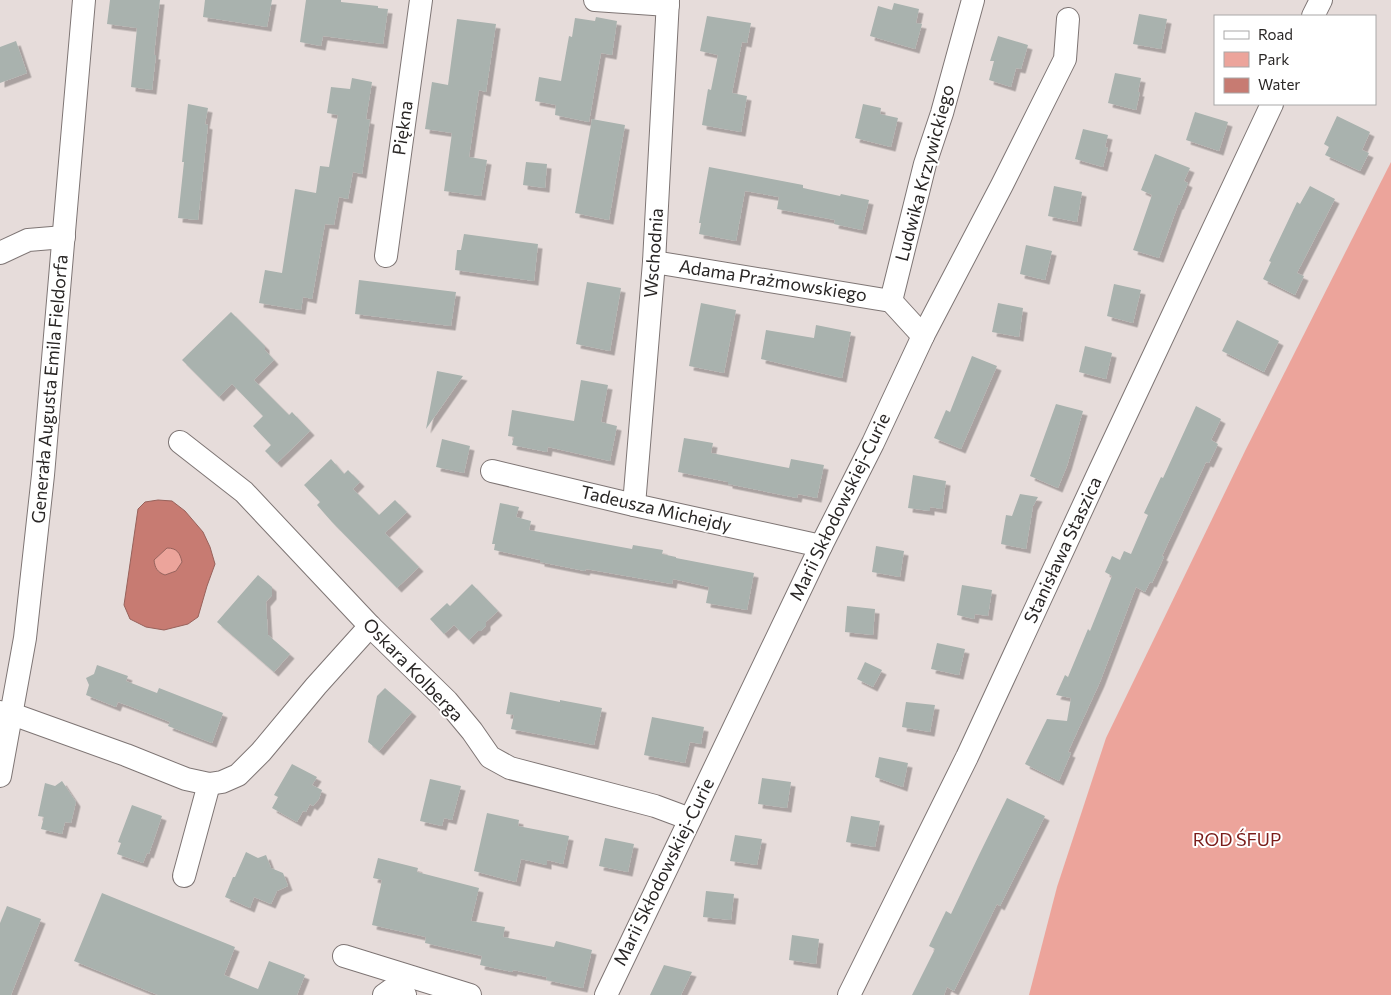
<svg xmlns="http://www.w3.org/2000/svg" width="1391" height="995" viewBox="0 0 1391 995" font-family="Commissioner,sans-serif">
  <style>
    .green { fill: #eca49b }
    .water { fill: #c77b72; stroke: #98625b; fill-rule: evenodd }
    .building { fill: #a9b2ae; filter: url(#shadow) }
    .lines { fill: none; stroke-linecap: round; stroke-linejoin: round }
    .minor-casing { stroke: #7e7574; stroke-width: 24 }
    .minor { stroke: #fff; stroke-width: 22 }
    .labels { text-anchor: middle; stroke-width: 4; stroke-linejoin: round; paint-order: stroke }
    .street-label { font-size: 18px; fill: #292625; stroke: #fff }
    .park-label { font-size: 18px; fill: #7a1e1b; stroke: #fff }
  </style>
  <defs>
    <filter id="shadow"><feDropShadow dx="4.5" dy="4.5" stdDeviation="0" flood-color="#0004"/></filter>
  </defs>
  <rect width="100%" height="100%" fill="#e6dcda"/>
  <!-- green -->
  <g class="green">
    <path d="M1391,162V995H1029L1057,887L1106,738L1246,449Z"/>
    <path d="M167,548C177,548 180,552 182,562L176,571L165,575C157,572 155,568 154,560Z"/>
  </g>
  <!-- water -->
  <path class="water" d="M158,500L172,501L185,511L203,532L210,547L215,564L207,586L198,617L188,624L164,630L146,627L130,619L124,605L138,509L145,502ZM167,548C177,548 180,553 182,562L176,571L165,575C157,572 155,568 154,560Z"/>
  <!-- building -->
  <g class="building">
    <path d="M110,0H160L154,55H156L152,90L131,87L137,28L107,24Z"/>
    <path d="M205,0H272L267,27L203,17Z"/>
    <path d="M306,0H341V2L378,6V8L388,9L383,44L323,36L321,46L300,42Z"/>
    <path d="M894,3L919,9L916,23L922,24L915,49L870,36L878,6L892,10Z"/>
    <path d="M1139,14L1167,19L1161,49L1133,44Z"/>
    <path d="M707,16L751,23L747,43L742,42L732,93L747,96L741,132L702,125L708,89L711,90L718,55L700,51Z"/>
    <path d="M596,17L617,21L612,55L601,53L589,122L555,115L556,105L535,101L539,77L561,81L569,36L572,37L575,18L595,21Z"/>
    <path d="M457,19L496,24L486,92L479,90L469,157L487,160L481,196L444,191L452,133L425,129L432,82L448,85Z"/>
    <path d="M998,36L1028,45L1021,69L1016,68L1011,87L989,80L994,61H990Z"/>
    <path d="M16,41L27,73L0,83V47Z"/>
    <path d="M1115,73L1141,78L1138,92H1140L1136,110L1108,103Z"/>
    <path d="M352,78L372,82L366,119L370,120L362,174L353,172L348,199L339,197L334,225L325,224L312,299L303,297L301,310L259,303L265,270L282,273L295,189L316,193L320,166L329,167L338,115L327,113L331,87L350,89Z"/>
    <path d="M188,104L208,108L205,124L208,125L198,220L178,218L184,162H182Z"/>
    <path d="M863,104L881,108L880,114L898,118L891,147L855,138Z"/>
    <path d="M1195,112L1228,122L1219,151L1186,140Z"/>
    <path d="M1337,116L1370,132L1362,150L1369,153L1360,171L1325,155L1329,147L1324,144Z"/>
    <path d="M592,119L625,125L609,220L575,213Z"/>
    <path d="M1083,129L1108,135L1105,147L1108,148L1103,167L1075,159Z"/>
    <path d="M1155,154L1190,168L1184,181L1188,183L1179,205H1178L1159,258L1133,250L1152,195L1141,190Z"/>
    <path d="M526,162L547,164L545,188L523,185Z"/>
    <path d="M709,167L803,185V188L840,196L841,194L869,200L862,230L834,224L835,220L777,209L779,197L745,191L736,241L699,234L701,223H699Z"/>
    <path d="M1054,186L1082,192L1077,222L1048,216Z"/>
    <path d="M1310,186L1335,199L1297,273L1304,276L1295,295L1263,279L1271,262L1269,261L1297,202L1300,204Z"/>
    <path d="M464,234L538,244L534,281L455,270L457,250H461Z"/>
    <path d="M1026,245L1052,251L1045,280L1020,274Z"/>
    <path d="M359,280L456,292L451,326L355,314Z"/>
    <path d="M587,282L621,288L610,351L576,344Z"/>
    <path d="M1114,284L1141,290L1133,323L1107,316Z"/>
    <path d="M701,303L736,310L724,373L689,366Z"/>
    <path d="M998,303L1023,308L1019,337L992,332Z"/>
    <path d="M231,312L265,346V350L274,360L254,380L289,415L292,412L310,431L277,463L265,451L271,445L253,426L263,416L232,384L219,397L182,360Z"/>
    <path d="M1237,320L1279,341L1264,372L1222,351Z"/>
    <path d="M816,325L851,332L842,378L761,359L766,330L814,338Z"/>
    <path d="M1085,346L1112,353L1106,379L1079,372Z"/>
    <path d="M972,356L997,366L961,449L934,438L946,410L950,412Z"/>
    <path d="M437,371L463,376L426,429Z"/>
    <path d="M581,380L608,385L601,422L617,426L610,461L548,447L547,452L512,445L514,437L508,436L512,410L574,421Z"/>
    <path d="M1056,404L1083,411L1067,466L1058,488L1030,476Z"/>
    <path d="M1196,406L1221,419L1211,440L1218,444L1209,463L1206,462L1162,556L1164,557L1152,583L1150,582L1145,592L1136,587L1100,682L1068,752L1071,753L1059,781L1025,764L1047,719L1067,721L1071,698L1056,695L1065,675L1068,677L1088,629L1090,631L1112,576L1105,572L1112,556L1120,560L1124,551L1131,554L1148,515L1144,513L1161,477L1163,478Z"/>
    <path d="M684,438L713,443L711,453L789,468L791,459L824,465L817,498L798,494L797,498L728,484V482L678,472Z"/>
    <path d="M442,439L470,446L464,473L436,467Z"/>
    <path d="M331,459L344,474L348,470L360,482L353,489L379,515L395,500L407,512L385,533L419,567L397,588L332,522L317,505L320,502L304,485Z"/>
    <path d="M913,475L946,481L942,509L930,507V511L908,508Z"/>
    <path d="M1020,494L1038,497L1033,506L1026,549L1001,544L1006,515L1012,516Z"/>
    <path d="M500,503L519,507L516,517L531,521L529,530L632,549L633,545L663,550L662,554L676,557V558L754,573L747,610L706,603L709,587L673,579L672,584L586,569L585,571L540,562V560L494,550L495,544H492Z"/>
    <path d="M876,546L904,551L900,577L872,572Z"/>
    <path d="M258,575L272,587V595L266,602L268,635L290,654L274,672L217,622Z"/>
    <path d="M472,584L498,611L486,622V626L481,631H478L469,640L454,625L444,634L430,619L447,603L450,606Z"/>
    <path d="M962,585L992,590L988,616L975,614L974,619L957,615Z"/>
    <path d="M847,606L875,609L873,635L845,632Z"/>
    <path d="M937,643L965,649L959,675L931,669Z"/>
    <path d="M865,662L882,670L873,687L857,679Z"/>
    <path d="M97,665L128,676L126,681L157,693L159,688L223,713L212,743L168,726L170,722L129,706L118,702L116,707L86,695L89,685L86,678L94,674Z"/>
    <path d="M385,688L412,712L379,751L368,742L377,696Z"/>
    <path d="M510,692L560,702V700L602,708L594,745L511,729L514,715L506,714Z"/>
    <path d="M906,702L935,705L930,732L902,727Z"/>
    <path d="M652,717L704,727L701,744L690,742L685,763L644,755Z"/>
    <path d="M879,757L908,763L903,787L875,777Z"/>
    <path d="M292,764L317,777L312,785L322,790L319,799L313,806L310,804L306,812L303,811L297,822L272,808L278,797L274,795Z"/>
    <path d="M762,778L791,782L787,808L758,804Z"/>
    <path d="M430,779L461,786L452,820L444,818L442,826L420,821Z"/>
    <path d="M62,781L76,802L71,823L65,822L62,834L41,829L44,817L38,816L45,783L55,786Z"/>
    <path d="M1007,798L1045,816L1000,906L997,904L954,991L947,987L944,995H912L935,949L929,946L946,911L951,914L979,855Z"/>
    <path d="M132,805L162,816L149,854L147,853L143,863L117,854L121,843L118,842Z"/>
    <path d="M487,813L519,820L518,826L569,836L563,864L547,860V865L521,859L516,882L474,871Z"/>
    <path d="M851,816L880,821L875,847L846,842Z"/>
    <path d="M735,835L762,839L757,865L730,861Z"/>
    <path d="M605,838L634,844L628,872L599,866Z"/>
    <path d="M246,852L258,858L266,855L271,868L283,873L288,886L277,891L271,904L254,897L250,908L225,897L233,877H235Z"/>
    <path d="M378,858L418,868L417,872L479,888L471,921L505,927L503,937L554,947L556,941L592,950L583,988L546,980L547,977L513,970L512,972L480,965L482,956L425,943L426,937L372,925L382,880L373,878Z"/>
    <path d="M706,891L734,894L731,920L703,917Z"/>
    <path d="M102,893L235,947L224,975L258,989L269,961L305,975L297,995H158L74,961Z"/>
    <path d="M7,906L41,919L11,995H0V923Z"/>
    <path d="M792,935L819,939L816,964L789,960Z"/>
    <path d="M664,965L692,972L681,995H650Z"/>
  </g>
  <g class="lines">
    <!-- minor casing -->
    <g class="minor-casing">
      <g id="minor">
        <path d="M595,0L668,5"/>
        <path d="M1313,16L1321,0"/>
        <path d="M0,253L28,240L64,237"/>
        <path d="M386,256L421,0"/>
        <path d="M654,262L891,301"/>
        <path d="M891,301L925,164L942,113L973,0"/>
        <path d="M891,301L923,336"/>
        <path d="M180,442L244,492L370,626L447,701L472,731L490,757L510,768L655,806L690,819"/>
        <path d="M492,471L634,505L821,546"/>
        <path d="M634,505L654,262L668,0"/>
        <path d="M0,712L12,714L126,755L186,779L209,784L222,782L238,775L261,752L316,686L370,626"/>
        <path d="M0,776L25,638L43,475L84,0"/>
        <path d="M184,876L209,784"/>
        <path d="M344,956L470,995"/>
        <path d="M384,995L391,990L405,995"/>
        <path d="M606,995L821,546L873,443L923,336L1002,185L1065,59L1068,19"/>
        <path d="M849,995L967,757L1099,472L1272,104"/>
      </g>
    </g>
    <!-- minor -->
    <use href="#minor" class="minor"/>
  </g>
  <g class="labels">
    <!-- street labels -->
    <g class="street-label">
      <text transform="translate(403 128) rotate(-82)" y="6">Piękna</text>
      <text transform="translate(925 173) rotate(-75)" y="6">Ludwika Krzywickiego</text>
      <text transform="translate(654 253) rotate(-86)" y="6">Wschodnia</text>
      <text transform="translate(773 281) rotate(9)" y="6">Adama Prażmowskiego</text>
      <text transform="translate(50 389) rotate(-85)" y="6">Generała Augusta Emila Fieldorfa</text>
      <text transform="translate(840 507) rotate(-64)" y="6">Marii Skłodowskiej-Curie</text>
      <text transform="translate(656 509) rotate(13)" y="6">Tadeusza Michejdy</text>
      <text transform="translate(1063 550) rotate(-65)" y="6">Stanisława Staszica</text>
      <text transform="translate(413 670) rotate(46)" y="6">Oskara Kolberga</text>
      <text transform="translate(664 872) rotate(-64)" y="6">Marii Skłodowskiej-Curie</text>
    </g>
    <!-- park labels -->
    <g class="park-label">
      <text x="1237" y="846">ROD ŚFUP</text>
    </g>
  </g>
  <!-- legend -->
  <rect x="1214" y="15" width="162" height="90" fill="#ffffff" stroke="#a9a8a8"/>
  <rect x="1224" y="31" width="25" height="8" fill="#ffffff" stroke="#a9a8a8"/>
  <text x="1258" y="40" font-size="15" fill="#292625">Road</text>
  <rect x="1224" y="52" width="25" height="15" fill="#eca49b" stroke="#a9a8a8"/>
  <text x="1258" y="65" font-size="15" fill="#292625">Park</text>
  <rect x="1224" y="78" width="25" height="15" fill="#c77b72" stroke="#a9a8a8"/>
  <text x="1258" y="90" font-size="15" fill="#292625">Water</text>
</svg>
